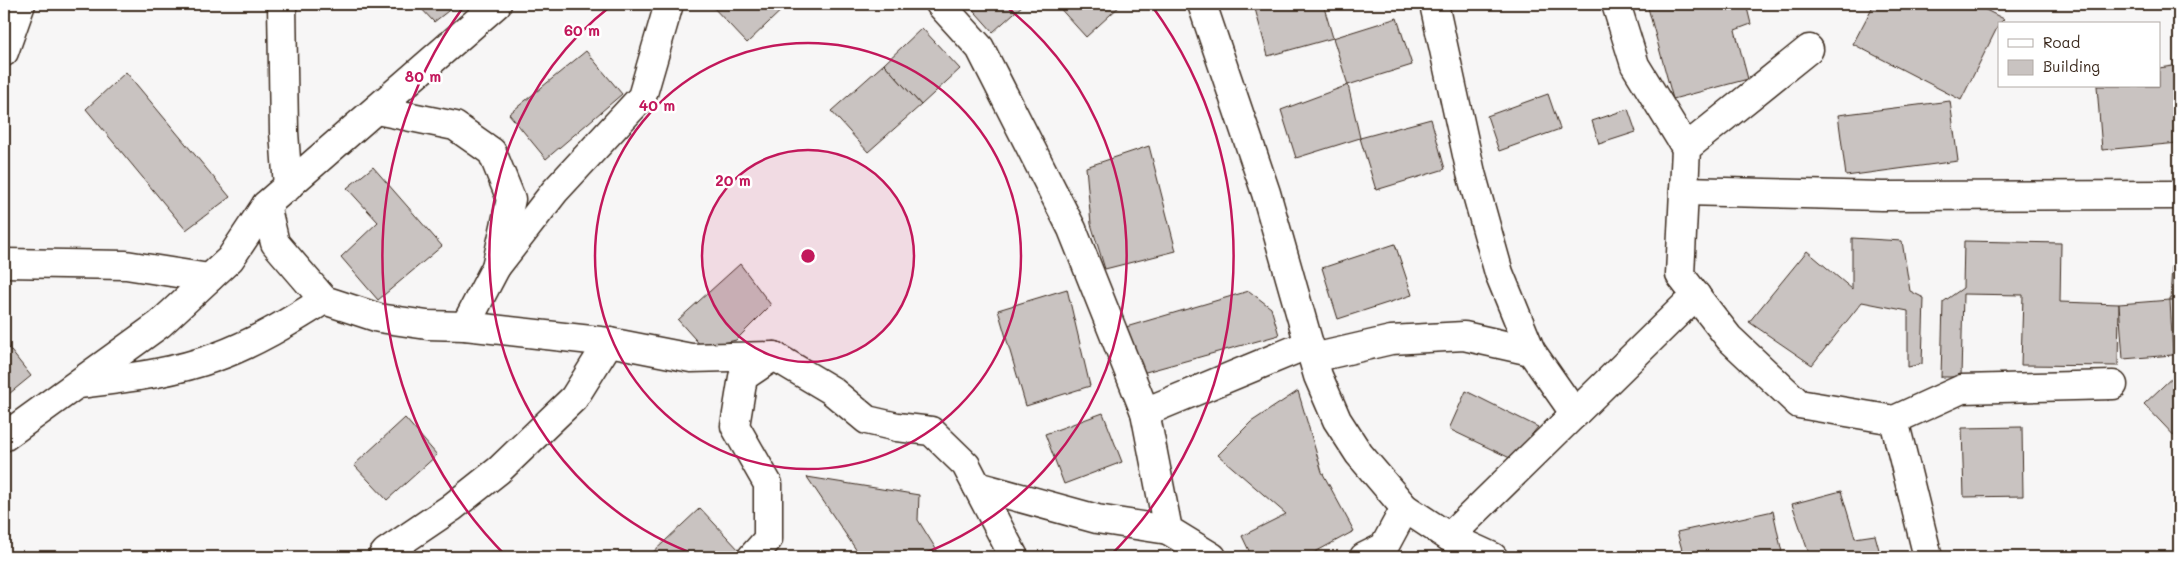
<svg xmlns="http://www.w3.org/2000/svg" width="2183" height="561" viewBox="0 0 2183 561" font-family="Mali,sans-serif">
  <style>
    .building { fill: #c9c3c1; stroke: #3b2a1e }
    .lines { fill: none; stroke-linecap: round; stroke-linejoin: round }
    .minor-casing { stroke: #3b2a1e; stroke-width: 31 }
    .minor { stroke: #fff; stroke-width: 28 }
    .ring { fill: none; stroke: #c2185b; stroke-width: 2.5 }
    .centre { fill: #c2185b; stroke: #fff; stroke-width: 2.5 }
    .ring-label { font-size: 15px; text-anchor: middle; font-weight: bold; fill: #c2185b; stroke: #fff; stroke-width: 5; stroke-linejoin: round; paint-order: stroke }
  </style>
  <rect width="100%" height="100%" fill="#f7f6f6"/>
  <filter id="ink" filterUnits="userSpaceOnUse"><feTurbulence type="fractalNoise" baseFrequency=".02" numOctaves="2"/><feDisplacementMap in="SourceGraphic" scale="10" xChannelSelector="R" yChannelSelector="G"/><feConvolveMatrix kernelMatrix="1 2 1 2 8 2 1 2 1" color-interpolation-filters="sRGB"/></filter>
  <g filter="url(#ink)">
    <!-- building -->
    <g class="building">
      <path d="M417,4H457L434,22Z"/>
      <path d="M710,4H788L747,43Z"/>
      <path d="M968,4H1024L993,32Z"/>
      <path d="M1056,4H1122L1086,37Z"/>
      <path d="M1258,4H1323L1333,38L1268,56L1254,5Z"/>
      <path d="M1647,4H1746L1751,24L1735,30L1748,79L1673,99Z"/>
      <path d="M1874,4H1974L2004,19L1999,24L1961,100L1853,44Z"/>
      <path d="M1397,18L1412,65L1348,85L1333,38Z"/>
      <path d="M922,28L960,69L921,105L884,64Z"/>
      <path d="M586,51L622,94L546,159L509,114Z"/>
      <path d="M884,64L921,105L868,152L831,111Z"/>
      <path d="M2179,65V143L2102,150L2097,86H2159V68Z"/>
      <path d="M126,72L230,197L186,230L86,109Z"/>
      <path d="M1348,85L1360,138L1296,158L1281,110Z"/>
      <path d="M1548,94L1560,129L1499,151L1487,116Z"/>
      <path d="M1950,101L1958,161L1846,176L1838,115Z"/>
      <path d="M1628,109L1636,132L1599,144L1592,121Z"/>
      <path d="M1431,119L1445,169L1376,190L1360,138Z"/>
      <path d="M1149,146L1176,251L1105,269L1091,224L1086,167Z"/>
      <path d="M373,167L442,246L378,300L341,257L378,222L347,188Z"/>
      <path d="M2174,232H2179V300H2170Z"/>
      <path d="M1852,238L1902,241L1910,291L1924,298L1922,364L1908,367V311L1862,302L1812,365L1749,322L1807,251L1852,289Z"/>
      <path d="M1964,241L2061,243L2060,302L2119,304L2118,366L2021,365L2023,295L1963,294L1961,377H1941L1943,302L1963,288Z"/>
      <path d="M1395,244L1412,295L1338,319L1322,268Z"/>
      <path d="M740,264L771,305L736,340L703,348L678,320Z"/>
      <path d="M1067,289L1090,386L1026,406L998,310Z"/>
      <path d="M1249,291L1271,308L1279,335L1142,373L1126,327Z"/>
      <path d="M2170,300L2173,355L2123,359L2119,304Z"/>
      <path d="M4,342L31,376L4,398Z"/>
      <path d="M2179,371V441L2144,404Z"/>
      <path d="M1298,391L1322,472L1354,531L1306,557H1252L1242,536L1286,514L1218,455L1251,422Z"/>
      <path d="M1466,391L1538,427L1512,459L1449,429Z"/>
      <path d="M1103,413L1122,462L1064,484L1045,434Z"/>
      <path d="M405,418L437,455L387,500L354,465Z"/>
      <path d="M2022,427L2023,496L1964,497L1962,428Z"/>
      <path d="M807,477L919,495L918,520L941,557H861Z"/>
      <path d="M1841,491L1855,538L1875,535L1881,557H1810L1792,504Z"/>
      <path d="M700,508L740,551L733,557H648Z"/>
      <path d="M1773,511L1783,557H1684L1677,532Z"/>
    </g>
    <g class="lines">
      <!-- minor casing -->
      <g class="minor-casing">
        <g id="minor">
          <path d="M282,4L284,132L288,187"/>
          <path d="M940,4L980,48L1072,229L1145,412L1168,530L1212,557"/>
          <path d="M1202,4L1266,193L1318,376L1337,420L1359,454L1405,508L1449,537L1493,557"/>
          <path d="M1434,4L1471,173L1499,273L1531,351L1575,414"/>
          <path d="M1616,4L1635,65L1686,148"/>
          <path d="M1809,49L1686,148L1680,275L1729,338L1799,404L1894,420L1928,557"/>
          <path d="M4,52L21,4"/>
          <path d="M377,110L455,126L492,152L511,199L496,267L465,326"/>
          <path d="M1684,191L1882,196L2179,195"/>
          <path d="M266,205L275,243L324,300L379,318L427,325L465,326L609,342L691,358L774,356L831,390L867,420L897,427L931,431L966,465L1014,557"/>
          <path d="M4,263L126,265L209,278"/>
          <path d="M496,267L555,191L642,97L669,4"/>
          <path d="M1313,358L1391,340L1464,336L1531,351"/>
          <path d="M80,384C126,378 173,373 216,357C255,343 289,322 324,300"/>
          <path d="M1145,412L1309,344"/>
          <path d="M1894,420L1962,389L2113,385"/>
          <path d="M4,437L160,324L230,259L266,205L497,4"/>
          <path d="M977,486L1097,519L1168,530"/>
          <path d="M1449,537L1696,295"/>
          <path d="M382,557L386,552L451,508L499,470L574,398L609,342"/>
          <path d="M752,557L768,539V484L735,426L743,377L774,356"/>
          <path d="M1364,557L1384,547L1405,508"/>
        </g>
      </g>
      <!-- minor -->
      <use href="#minor" class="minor"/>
    </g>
  </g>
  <!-- distance rings -->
  <circle cx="808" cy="256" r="106" fill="#c2185b" fill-opacity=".12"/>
  <g class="ring">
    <circle cx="808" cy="256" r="106"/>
    <circle cx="808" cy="256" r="213"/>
    <path d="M702 557A319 319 0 0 1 612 5M1004 5A319 319 0 0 1 914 557"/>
    <path d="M507 557A425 425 0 0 1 464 6M1152 6A425 425 0 0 1 1109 557"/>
  </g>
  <circle cx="808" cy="256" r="8" class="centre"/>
  <g class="ring-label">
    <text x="582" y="36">60 m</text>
    <text x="423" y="82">80 m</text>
    <text x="657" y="111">40 m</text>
    <text x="733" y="186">20 m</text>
  </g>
  <!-- margin -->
  <rect width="2183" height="561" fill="none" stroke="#fff" stroke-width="20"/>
  <rect x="10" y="10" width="2163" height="541" fill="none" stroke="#3b2a1e" stroke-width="2" filter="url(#ink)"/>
  <!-- legend -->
  <rect x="1998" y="22" width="162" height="65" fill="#ffffff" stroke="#b1aaa5"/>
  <rect x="2008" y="39" width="25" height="8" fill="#ffffff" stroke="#b1aaa5"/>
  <text x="2043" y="48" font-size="15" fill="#3b2a1e">Road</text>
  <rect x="2008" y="60" width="25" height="15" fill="#c9c3c1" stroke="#b1aaa5"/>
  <text x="2043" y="72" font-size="15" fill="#3b2a1e">Building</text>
</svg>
